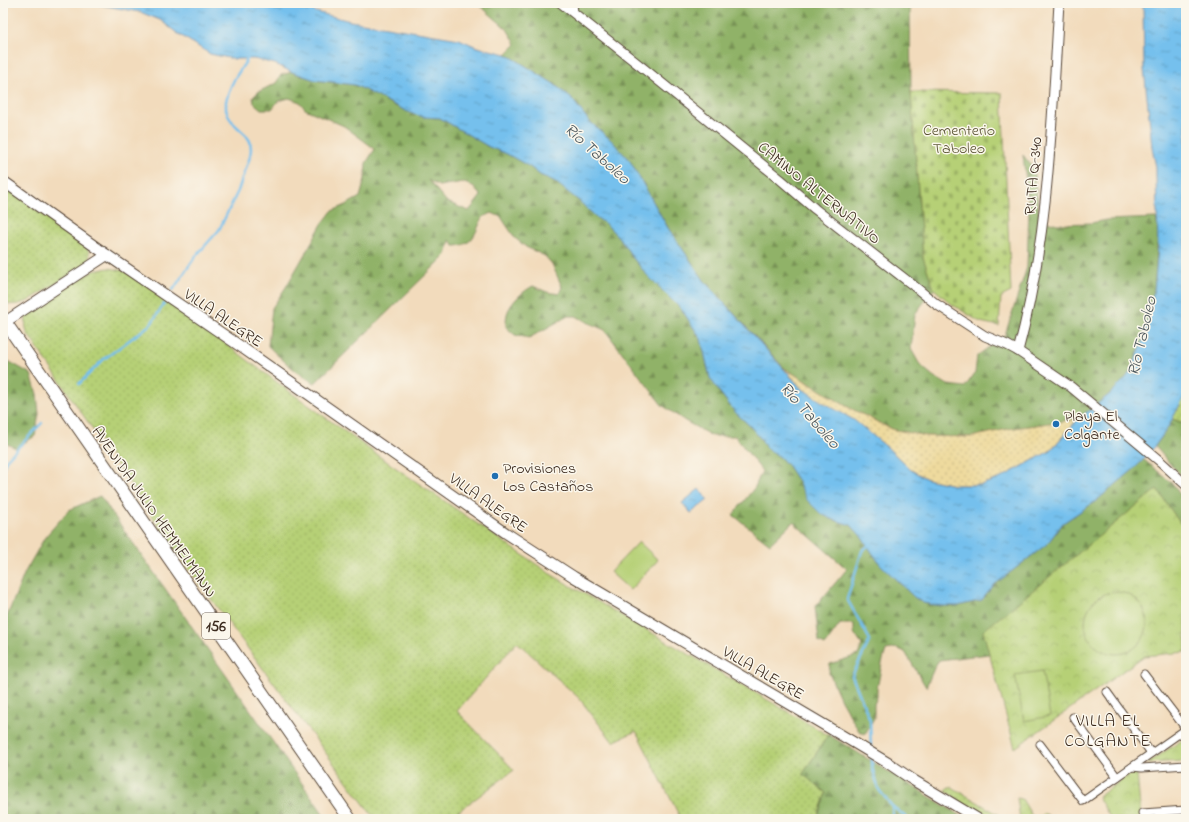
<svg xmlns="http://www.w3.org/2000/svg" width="1189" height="822" viewBox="0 0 1189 822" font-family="'Indie Flower',sans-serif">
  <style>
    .grass { fill: url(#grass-dots); stroke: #787d4a }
    .forest { fill: url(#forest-firs); stroke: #666e42; fill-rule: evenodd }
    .sand { fill: url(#sand-dots); stroke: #94825e }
    .cemetery { fill: url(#cemetery-stones); stroke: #787d4a }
    .park { fill: url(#park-crowns); stroke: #787d4a }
    .pitch { fill: #b6d076; stroke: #787d4a }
    .water { fill: url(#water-ripples); stroke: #587586 }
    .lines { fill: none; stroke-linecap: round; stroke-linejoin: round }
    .stream { stroke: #74c0ed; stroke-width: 2.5 }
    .minor-casing { stroke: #564536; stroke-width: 9 }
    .tertiary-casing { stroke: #564536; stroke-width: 11 }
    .secondary-casing { stroke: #564536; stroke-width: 12 }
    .trunk-casing { stroke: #564536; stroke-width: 14 }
    .minor { stroke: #fff; stroke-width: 7 }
    .tertiary { stroke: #fff; stroke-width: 9 }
    .secondary { stroke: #fff; stroke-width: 10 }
    .trunk { stroke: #fff; stroke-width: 12 }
    .poi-dot { fill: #1f6fb2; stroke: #fbf7ec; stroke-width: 1.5 }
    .labels { text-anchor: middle; stroke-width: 3; stroke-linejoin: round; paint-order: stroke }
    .shield { fill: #fbf7ec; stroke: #75685c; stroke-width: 1 }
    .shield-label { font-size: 15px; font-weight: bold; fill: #3b2a1e }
    .park-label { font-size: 16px; fill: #5a5434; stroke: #fbf7ec }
    .street-label { font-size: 16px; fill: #3b2a1e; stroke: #fbf7ec }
    .poi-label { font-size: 16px; fill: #3b2a1e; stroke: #fbf7ec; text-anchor: start }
    .water-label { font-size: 17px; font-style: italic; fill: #4c575c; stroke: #fbf7ec }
    .neighbourhood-label { font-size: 17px; letter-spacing: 1px; fill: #3b2a1e; stroke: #fbf7ec }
  </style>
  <defs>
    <pattern id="grass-dots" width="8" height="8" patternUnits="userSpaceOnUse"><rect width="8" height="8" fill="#b6d076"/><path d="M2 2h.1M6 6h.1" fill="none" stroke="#9db366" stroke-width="1.8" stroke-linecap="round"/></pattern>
    <pattern id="forest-firs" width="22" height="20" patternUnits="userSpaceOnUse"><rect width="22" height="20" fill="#90b267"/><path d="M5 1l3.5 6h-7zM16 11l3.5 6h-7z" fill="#779154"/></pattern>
    <pattern id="sand-dots" width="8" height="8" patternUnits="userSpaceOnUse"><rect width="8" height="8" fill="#eeda9e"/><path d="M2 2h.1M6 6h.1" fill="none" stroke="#cdbb88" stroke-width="1.8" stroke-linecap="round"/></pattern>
    <pattern id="cemetery-stones" width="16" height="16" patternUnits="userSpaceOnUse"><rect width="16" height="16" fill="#b6d076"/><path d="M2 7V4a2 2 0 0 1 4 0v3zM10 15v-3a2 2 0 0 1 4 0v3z" fill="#9db366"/></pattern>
    <pattern id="park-crowns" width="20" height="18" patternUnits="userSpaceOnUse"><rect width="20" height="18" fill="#b6d076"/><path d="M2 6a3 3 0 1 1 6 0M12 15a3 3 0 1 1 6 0" fill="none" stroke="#9db366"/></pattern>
    <pattern id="water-ripples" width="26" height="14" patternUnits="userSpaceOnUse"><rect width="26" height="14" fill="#74c0ed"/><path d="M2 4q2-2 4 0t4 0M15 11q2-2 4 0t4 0" fill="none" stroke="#609cbf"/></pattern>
  </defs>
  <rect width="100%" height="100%" fill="#fbf7ec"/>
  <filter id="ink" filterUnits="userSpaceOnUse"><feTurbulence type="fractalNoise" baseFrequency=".025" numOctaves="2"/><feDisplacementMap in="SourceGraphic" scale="8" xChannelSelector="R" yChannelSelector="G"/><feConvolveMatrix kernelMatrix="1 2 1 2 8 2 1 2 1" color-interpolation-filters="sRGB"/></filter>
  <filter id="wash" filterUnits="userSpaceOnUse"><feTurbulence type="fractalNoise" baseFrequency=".012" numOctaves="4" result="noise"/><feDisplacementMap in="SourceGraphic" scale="16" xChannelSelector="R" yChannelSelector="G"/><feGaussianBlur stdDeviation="0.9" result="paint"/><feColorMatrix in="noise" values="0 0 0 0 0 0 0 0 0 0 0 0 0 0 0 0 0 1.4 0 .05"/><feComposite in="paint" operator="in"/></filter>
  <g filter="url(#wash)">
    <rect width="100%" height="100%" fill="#f2dbbc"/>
    <!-- grass -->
    <g class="grass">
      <path d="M3,185L80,241C88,248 93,253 87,264L28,301C20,304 11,307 3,301Z"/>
      <path d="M109,268L124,271L138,278L282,386L383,459L552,575L828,735L803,774L826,793L817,819H681L636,731L613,742L579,698L517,642L457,711L514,770L448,819H375L185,564L27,333C24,321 25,316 33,307L93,271Z"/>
      <path d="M1186,393V424L1172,419Z"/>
      <path d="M949,787H952L1006,819H987L981,816L947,792L946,789Z"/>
      <path d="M1017,798L1022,799L1032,816L1039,817L1045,814L1048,815L1049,819H1020Z"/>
    </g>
    <!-- forest -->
    <g class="forest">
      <path d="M477,3H910L911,92L923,257L934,289L915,314L911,349L920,365L933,376L948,385L965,387L975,373L977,356L1005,335L1027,267L1029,208L1023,155L1033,168L1040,219L1057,224L1091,223L1107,220L1156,218L1158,228L1156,267L1154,290L1143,340L1131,371L1125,379L1110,394L1094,406L1078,419L1008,429L971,437L926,436L891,429L846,406L784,368L706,283L668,228L630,161L611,140L589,121L572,99L554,84L518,61L506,54L516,44L507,29Z"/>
      <path d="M292,72L315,80L355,85L374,94L395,106L423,117L440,118L489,147L507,154L530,167L540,175L554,181L567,190L596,217L607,225L621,240L633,258L647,275L682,310L701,339L710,378L718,390L735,412L750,426L761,439L766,448L780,457L788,466L798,481L831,519L851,525L860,535L880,564L914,597L923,603L941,606H958L982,600L994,585L1047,544L1063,523L1096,501L1134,469L1143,459L1173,484L1186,504V532L1157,489L984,631L989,654L939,660L935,666L926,687L905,652L897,648L886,650L882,663L877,689V697L874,704V718L865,734L859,731L841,700L829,673L830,664L858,655L862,645L854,633V624H840L825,645L819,642L815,607L847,569L793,522L770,544L733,515L755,487L762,471L735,436H712L685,421L662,405L605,330L589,323L576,316H568L529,338L515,335L506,327C506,323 506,318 507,314C510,303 523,291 533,286L547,292L559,294L562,287L552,264L545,256L526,247L515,238L501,217L492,213L483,217C475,232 474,246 454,246L450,240L446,255L315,383C300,376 280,358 268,346L272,308L286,287L322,224L332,211L344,206L360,197L365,179L366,163L375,149L344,126L305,109L300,102L289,98L278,101L272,109H261L254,103L253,97L258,92L276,83L281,75ZM428,180L439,186L463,182L473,187L481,196L469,211L447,202Z"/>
      <path d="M3,358L31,374L37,394L39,414L35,436L16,448L3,442Z"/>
      <path d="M1172,419L1186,424V480L1170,464L1155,446L1161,438Z"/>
      <path d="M100,496L327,819H3V626L25,572L45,537L69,510Z"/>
      <path d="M828,735H829L966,819H817L826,793L803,774Z"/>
    </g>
    <!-- sand -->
    <path class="sand" d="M784,368L846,406L891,429L926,436L971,437L1008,429L1078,419L1050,451L1001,478L981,485H954L927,479L911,470L888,448L801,388Z"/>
    <!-- cemetery -->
    <path class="cemetery" d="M911,92L1002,93L1011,292L1001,297L999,326L980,322L953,305L934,289L923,257Z"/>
    <!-- park -->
    <g class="park">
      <path d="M1157,489L1186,532V652L1144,656L1015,748L983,631Z"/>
      <path d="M1184,739L1185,761L1147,763Z"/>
      <path d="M1134,771L1137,773L1141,819H1111L1098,797Z"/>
    </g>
    <!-- pitch -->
    <g class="pitch">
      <path d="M639,542L658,560L630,590L610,572Z"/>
      <circle cx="1116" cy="623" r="31"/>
      <path d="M1042,671L1050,716L1024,721L1015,675Z"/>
    </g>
    <!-- water -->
    <g class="water">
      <path d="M89,3H295L316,12L350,21L459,39L477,47L506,54L518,61L554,84L572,99L589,121L611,140L630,161L668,228L706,283L801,388L824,403L854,420L888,448L911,470L927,479L954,485H981L1001,478L1050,451L1078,419L1110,394L1125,379L1131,371L1143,340L1154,290L1158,247L1156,177V167L1152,148L1150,126L1144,69L1143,3H1186V393L1167,429L1150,453L1134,469L1096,501L1063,523L1047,544L994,585L982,600L958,606H941L923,603L914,597L880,564L860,535L851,525L831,519L821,514L807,500L798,481L788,466L780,457L766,448L761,439L750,426L735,412L718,390L710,378L701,339L682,310L647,275L633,258L621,240L607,225L596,217L579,201L554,181L540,175L530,167L507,154L489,147L440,118L423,117L410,113L355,85L315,80L292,72L275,64L254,59H234L210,54L177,33L160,20L140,12Z"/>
      <path d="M699,489L708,500L691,513L682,503Z"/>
    </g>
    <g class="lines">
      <!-- stream -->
      <g class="stream">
        <path d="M173,290L195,257L219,230L238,191L243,176L250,157L251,149L250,141L246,135L234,124L229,117L226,109V101L231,86L235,78L248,58"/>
        <path d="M79,384L104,359L151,324L164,304"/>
        <path d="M3,468L6,460L42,423"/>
        <path d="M870,544L862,551L847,599L870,640L852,676L870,720L871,750"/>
        <path d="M872,757V767L879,790L892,806L893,819"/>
        <path d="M892,806L908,819"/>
      </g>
    </g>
  </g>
  <g filter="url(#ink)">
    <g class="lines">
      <!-- minor casing -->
      <g class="minor-casing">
        <g id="minor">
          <path d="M573,3L574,13"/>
          <path d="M1144,674L1186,729"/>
          <path d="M1107,692L1151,753"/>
          <path d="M1073,717L1117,777"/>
          <path d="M1040,744L1083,801L1186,729"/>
          <path d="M1132,767L1142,768L1186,765"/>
          <path d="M1142,813L1186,810"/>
        </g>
      </g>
      <!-- tertiary casing -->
      <g class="tertiary-casing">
        <g id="tertiary">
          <path d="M561,3L648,72L780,179L815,209L914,286L936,304L985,336L1007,345L1018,351L1071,387L1161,462L1186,485"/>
          <path d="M1018,351C1049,237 1052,119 1059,3"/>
        </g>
      </g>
      <!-- secondary casing -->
      <g class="secondary-casing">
        <g id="secondary">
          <path d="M3,181L107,255L237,344L506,533L574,577L853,742L888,763L913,780L978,819"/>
          <path d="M5,322L107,255"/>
        </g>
      </g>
      <!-- trunk casing -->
      <g class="trunk-casing">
        <path id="trunk" d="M3,319L350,819"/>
      </g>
      <!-- minor -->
      <use href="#minor" class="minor"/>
      <!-- tertiary -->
      <use href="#tertiary" class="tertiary"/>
      <!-- secondary -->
      <use href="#secondary" class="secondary"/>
      <!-- trunk -->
      <use href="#trunk" class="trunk"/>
    </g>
  </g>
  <!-- markers -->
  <g class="poi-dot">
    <circle cx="1056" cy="424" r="4"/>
    <circle cx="495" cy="476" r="4"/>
  </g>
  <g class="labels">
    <!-- shield labels -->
    <rect class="shield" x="202" y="613" width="28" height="26" rx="3"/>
    <g class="shield-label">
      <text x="216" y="631">156</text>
    </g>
    <!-- park labels -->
    <g class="park-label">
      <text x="959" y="135">Cementerio<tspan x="959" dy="18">Taboleo</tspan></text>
    </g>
    <!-- street labels -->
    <g class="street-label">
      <text transform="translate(1032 176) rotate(-85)" y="6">RUTA Q-340</text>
      <text transform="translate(820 192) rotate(39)" y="6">CAMINO ALTERNATIVO</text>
      <text transform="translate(224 317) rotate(34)" y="6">VILLA ALEGRE</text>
      <text transform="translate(489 502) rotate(35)" y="6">VILLA ALEGRE</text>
      <text transform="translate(155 511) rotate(55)" y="6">AVENIDA JULIO HEMMELMANN</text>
      <text transform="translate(764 672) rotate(30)" y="6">VILLA ALEGRE</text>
    </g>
    <!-- poi labels -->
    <g class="poi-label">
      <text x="1064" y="421">Playa El<tspan x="1064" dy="18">Colgante</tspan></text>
      <text x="503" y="473">Provisiones<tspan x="503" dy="18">Los Castaños</tspan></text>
    </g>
    <!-- water labels -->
    <g class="water-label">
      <text transform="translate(598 153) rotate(42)" y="6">Río Taboleo</text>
      <text transform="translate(1141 336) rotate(-77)" y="6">Río Taboleo</text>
      <text transform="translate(811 415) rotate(49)" y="6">Río Taboleo</text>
    </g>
    <!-- neighbourhood labels -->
    <g class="neighbourhood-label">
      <text x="1108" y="726">VILLA EL<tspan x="1108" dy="20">COLGANTE</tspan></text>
    </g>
  </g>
  <!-- margin -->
  <rect width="1189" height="822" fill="none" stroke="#fbf7ec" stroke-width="16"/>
</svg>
